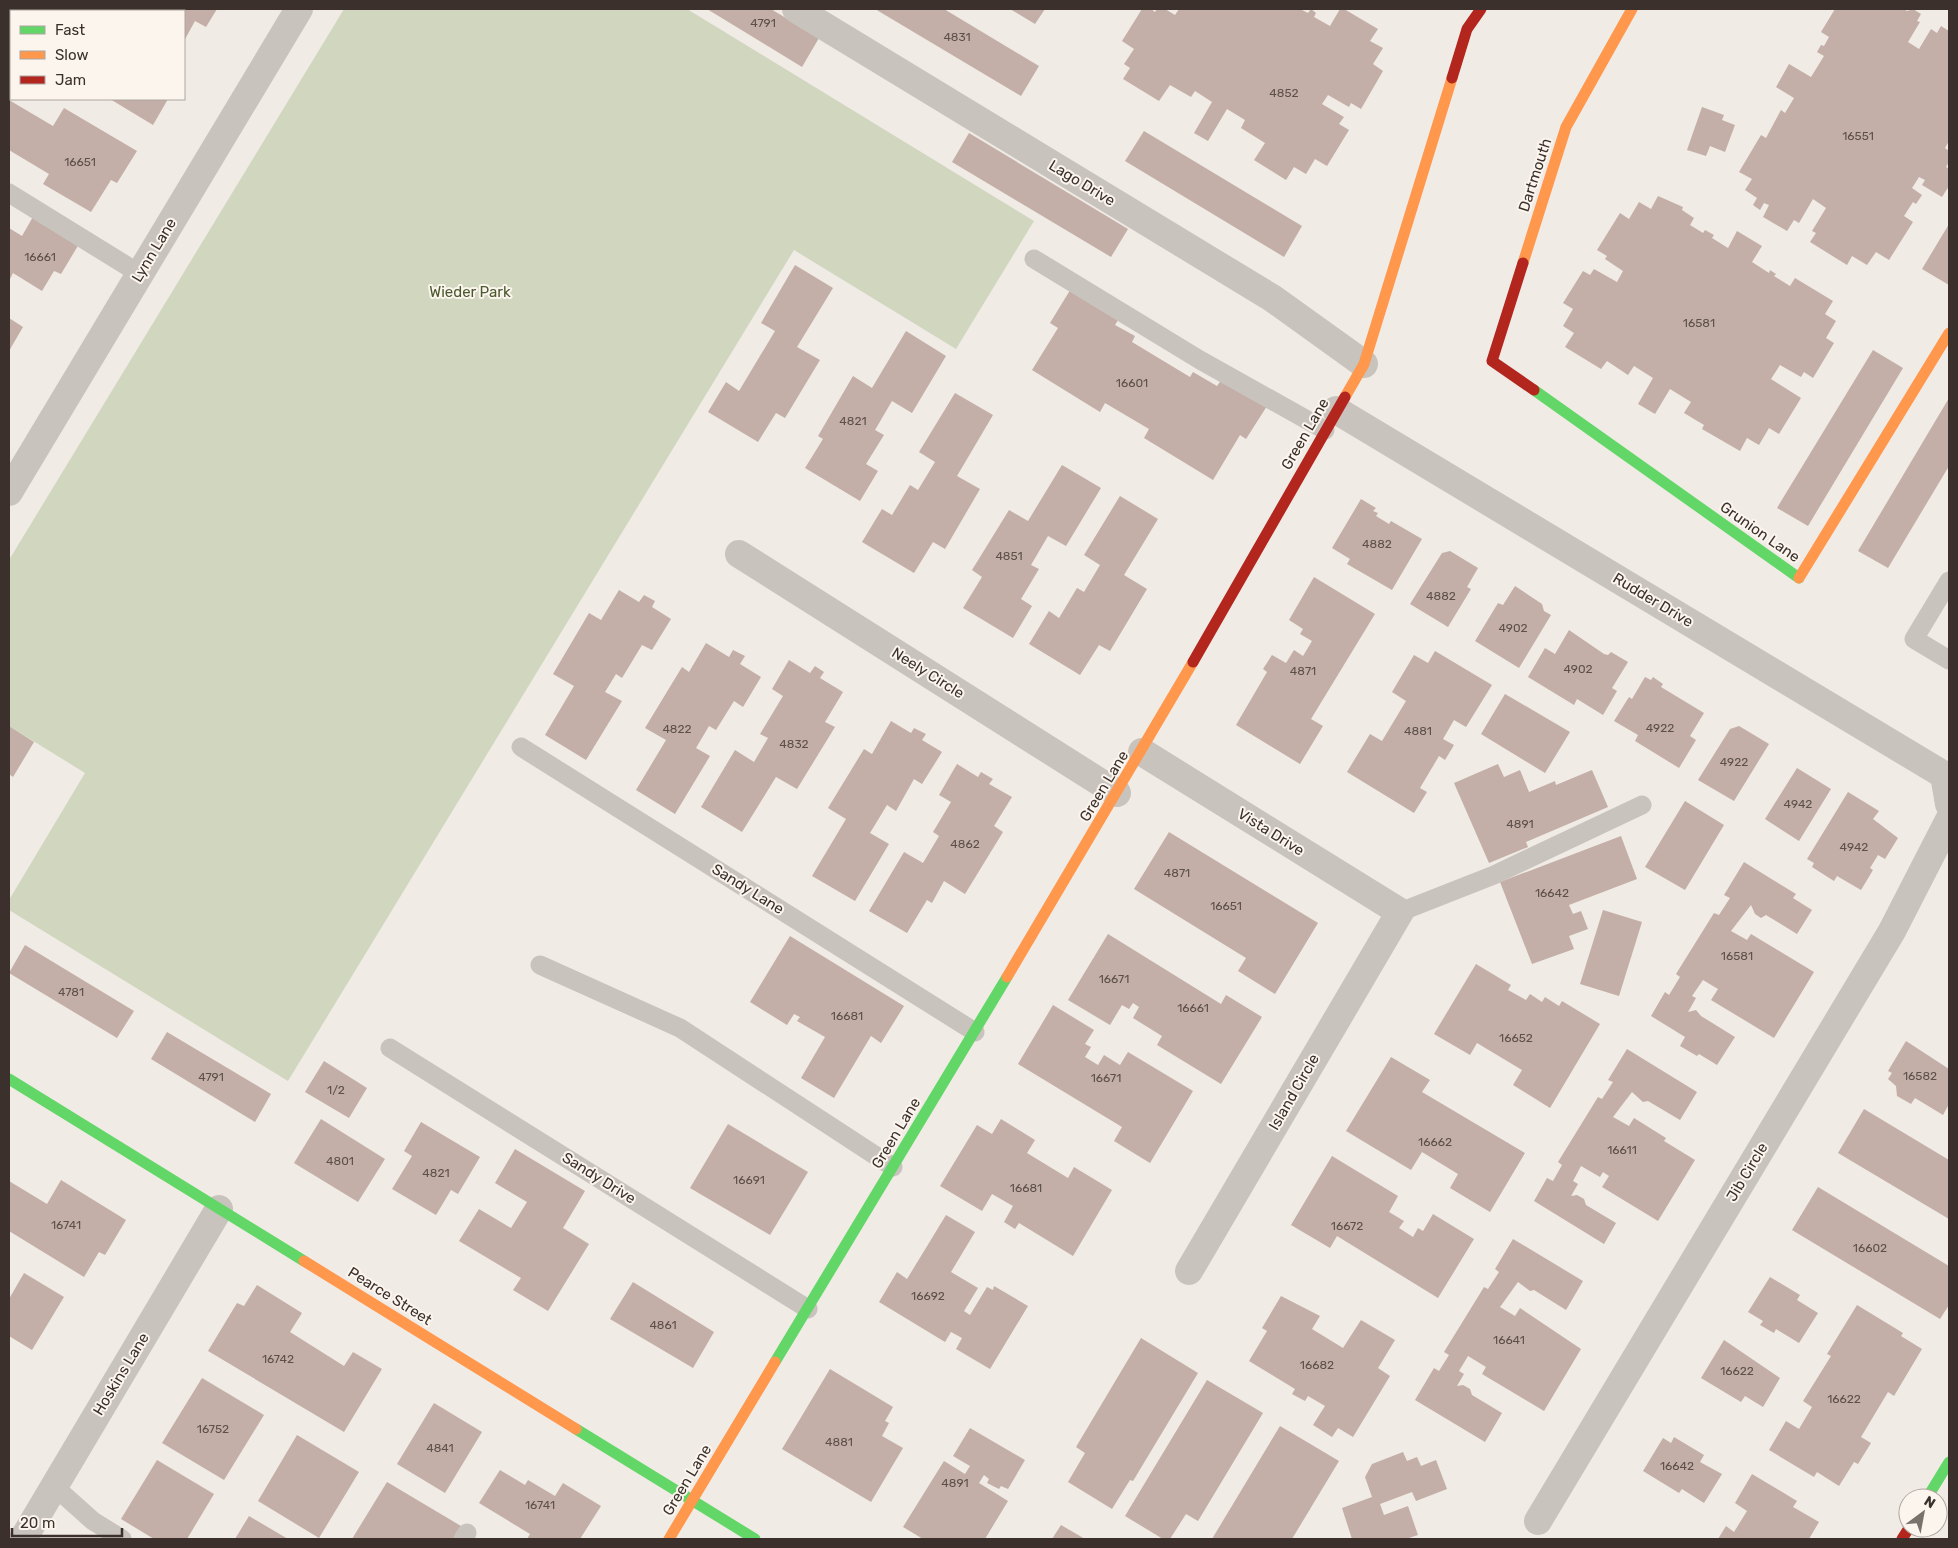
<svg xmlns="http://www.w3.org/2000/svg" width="1958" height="1548" viewBox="0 0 1958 1548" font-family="Rubik,sans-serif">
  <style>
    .green { fill: #d1d6bf }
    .building { fill: #c3afa7 }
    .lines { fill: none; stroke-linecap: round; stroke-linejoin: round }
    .lane { stroke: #c9c3be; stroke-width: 19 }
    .street { stroke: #c9c3be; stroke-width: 28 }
    .fast { stroke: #63d668; stroke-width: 11 }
    .slow { stroke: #ff974d; stroke-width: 11 }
    .jam { stroke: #b3261e; stroke-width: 11 }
    .labels { text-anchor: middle; stroke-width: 4; stroke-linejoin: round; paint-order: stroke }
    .number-label { font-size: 12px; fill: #5d504a }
    .street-label { font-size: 15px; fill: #3b302b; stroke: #fbf5ee }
    .park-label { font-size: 15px; fill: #4a5a2e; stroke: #fbf5ee }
  </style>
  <rect width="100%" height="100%" fill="#f0ebe5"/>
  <!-- green -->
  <path class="green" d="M344,9H687L1034,221L956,349L794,250L288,1081L9,910V900L85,773L9,726V560Z"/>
  <!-- building -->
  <g class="building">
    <path d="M44,9H86L84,11H42Z"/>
    <path d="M142,9H217L206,27L195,21L184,41V11H141Z"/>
    <path d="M707,9H771L819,38L802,67Z"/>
    <path d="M875,9H944L1039,66L1021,96Z"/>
    <path d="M1010,9H1045L1035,24Z"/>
    <path d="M1142,9H1151L1155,12L1157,9H1165L1175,15L1179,9H1300L1308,13L1311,9L1316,13L1314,17L1330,26L1340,9H1344L1378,29L1370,41L1383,48L1373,64L1383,71L1361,109L1351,103L1349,107L1328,95L1322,104L1344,117L1339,124L1349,130L1327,166L1315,159L1306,174L1294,167L1286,180L1254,160L1265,143L1241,128L1245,120L1227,109L1208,141L1194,133L1212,102L1195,91L1191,97L1170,85L1159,101L1123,79L1130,68L1124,64L1134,49L1122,41Z"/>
    <path d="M1835,9H1904L1907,11L1913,9L1921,14L1917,21L1920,22L1908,42L1919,49L1931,29L1937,33L1941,26L1949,31V141L1945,148L1949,151V162L1946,167L1949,169V186L1942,197L1922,185L1925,180L1919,177L1912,188L1922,195L1916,204L1913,202L1904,216L1913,222L1889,260L1876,252L1867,265L1852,256L1847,265L1810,242L1816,233L1812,231L1826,208L1813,199L1799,223L1794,220L1787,231L1763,217L1769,205L1764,203L1760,210L1753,205L1757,198L1745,190L1752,179L1739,172L1761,135L1766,138L1781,110L1785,113L1794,98L1776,87L1789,64L1811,77L1824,56L1817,52L1821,45L1824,46L1829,37L1821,32Z"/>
    <path d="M110,99H168L153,125Z"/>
    <path d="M9,100L53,126L64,108L137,151L117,183L111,180L91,212L43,184L49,174L9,150Z"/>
    <path d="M1702,107L1724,115L1722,120L1735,125L1725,152L1710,146L1706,156L1687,150Z"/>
    <path d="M1144,131L1302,226L1284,257L1125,161Z"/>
    <path d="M969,133L1128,229L1111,257L952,162Z"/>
    <path d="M1658,196L1683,207L1682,210L1694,218L1690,225L1703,233L1705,230L1714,235L1712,238L1728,248L1737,231L1762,246L1752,262L1769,273L1770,270L1776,274L1774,276L1790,286L1795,278L1833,301L1825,314L1836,321L1826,338L1834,343L1813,378L1804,372L1801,377L1780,365L1771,379L1801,398L1779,434L1769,428L1759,445L1747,438L1740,451L1702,429L1704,425L1684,413L1691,402L1670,389L1655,414L1638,404L1653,378L1634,366L1628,375L1607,361L1601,369L1565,347L1574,333L1563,326L1573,309L1563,303L1583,271L1590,275L1594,269L1617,282L1623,271L1605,259L1607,256L1597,250L1620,213L1629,219L1639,202L1651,209Z"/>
    <path d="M34,215L79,244L61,274L54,271L42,291L13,273L9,281V228L22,236Z"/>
    <path d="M1949,224V285L1922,269Z"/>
    <path d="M795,265L833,288L797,347L820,360L785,418L776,413L758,442L708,412L726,382L739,391L775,331L761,323Z"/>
    <path d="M1072,287L1120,317L1115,325L1135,336L1132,342L1190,377L1193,372L1217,386L1222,379L1267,406L1246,439L1240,435L1213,480L1144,438L1149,429L1105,403L1100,412L1032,370L1058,328L1050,323Z"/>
    <path d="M9,318L23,327L9,351Z"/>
    <path d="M906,331L946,356L912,413L892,401L875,430L884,435L866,464L878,471L860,501L805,468L823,439L818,436L853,376L872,388Z"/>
    <path d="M1873,350L1903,368L1808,526L1777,508Z"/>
    <path d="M955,393L993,415L957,476L980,489L945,549L933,542L914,573L862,542L882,509L892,515L910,485L918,490L935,462L919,452Z"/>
    <path d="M1949,398V466L1888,568L1858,551Z"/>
    <path d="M1062,465L1101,488L1066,546L1048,536L1031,565L1039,569L1021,599L1032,606L1013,638L963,608L982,577L972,570L1009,510L1028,521Z"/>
    <path d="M1120,496L1158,519L1124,575L1147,589L1110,651L1099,645L1080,675L1029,644L1049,611L1059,618L1077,588L1084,592L1100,565L1084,555Z"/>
    <path d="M1361,499L1376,508L1373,511L1378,513L1376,516L1389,524L1391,521L1422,539L1392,590L1347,564L1350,559L1332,548Z"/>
    <path d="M1450,551L1478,568L1467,587L1471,589L1448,627L1410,604L1442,553Z"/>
    <path d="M1314,577L1375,614L1311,719L1323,726L1300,764L1236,725L1267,672L1263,669L1272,655L1286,663L1294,650L1303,656L1312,641L1300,634L1303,629L1289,620Z"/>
    <path d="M1515,586L1542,604L1544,611L1551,615L1519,668L1475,641L1498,603L1503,605Z"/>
    <path d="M619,590L639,602L644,595L655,601L652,607L671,619L652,650L642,645L622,678L616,674L605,692L622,701L586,760L545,735L574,686L553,674L589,613L601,620Z"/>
    <path d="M1569,630L1604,654L1608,655L1611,652L1628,662L1612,688L1617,691L1603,715L1577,699L1574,705L1528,677L1545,648L1555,654Z"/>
    <path d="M706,643L729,657L733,650L745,656L740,664L761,677L743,707L734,701L716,730L709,726L696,748L710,756L675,814L636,790L666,740L645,728L682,667L689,672Z"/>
    <path d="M1435,651L1492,685L1466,727L1454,720L1443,739L1454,745L1445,760L1439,756L1420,788L1427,792L1414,813L1347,772L1370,734L1382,741L1406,701L1392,692L1414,655L1428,663Z"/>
    <path d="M789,660L810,673L815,666L824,672L820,678L843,692L825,722L835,727L797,789L776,777L742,832L701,807L735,750L754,762L768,738L760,734L783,696L772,689Z"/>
    <path d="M1645,677L1651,680L1653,677L1663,684L1661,687L1704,713L1690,736L1696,740L1679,768L1635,741L1638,735L1614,721L1629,697L1632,699Z"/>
    <path d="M1505,694L1570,732L1545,773L1481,734Z"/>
    <path d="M891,721L911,733L914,728L926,734L922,740L942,752L922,784L914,779L896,811L887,805L870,833L889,844L855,901L812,876L846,819L828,808L864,749L872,754Z"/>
    <path d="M9,726L34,742L13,777L9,774Z"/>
    <path d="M1739,726L1769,744L1734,801L1698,780L1730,729Z"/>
    <path d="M957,764L978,777L981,772L993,779L989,784L1012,797L994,826L1003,832L965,894L944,881L932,903L927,900L907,933L869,911L904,852L923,863L939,836L933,832L951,802L939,795Z"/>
    <path d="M1498,764L1504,777L1520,770L1529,792L1555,781L1556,785L1592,770L1608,807L1526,842L1528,847L1489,863L1454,783Z"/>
    <path d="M1797,768L1831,789L1799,841L1765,819Z"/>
    <path d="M1848,792L1879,811L1873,819L1898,838L1885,859L1878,855L1870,868L1873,870L1861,890L1837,876L1834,881L1812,867L1814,863L1807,859Z"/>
    <path d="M1685,801L1724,825L1685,890L1645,867Z"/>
    <path d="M1169,832L1318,923L1275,994L1238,971L1246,958L1134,889Z"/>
    <path d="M1621,836L1637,879L1569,905L1573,914L1581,911L1588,929L1569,936L1574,949L1532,964L1500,882Z"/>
    <path d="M1744,862L1796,894L1793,898L1812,910L1797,934L1766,915L1761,918L1755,914L1751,905L1731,931L1747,940L1751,934L1814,972L1774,1038L1711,1000L1718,989L1703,980L1692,996L1696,998L1688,1012L1696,1010L1701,1016L1735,1037L1717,1065L1699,1054L1697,1056L1680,1046L1685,1037L1651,1016L1665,992L1669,995L1680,977L1676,974L1714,913L1719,915L1730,898L1724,895Z"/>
    <path d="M1603,910L1642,922L1619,996L1580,984Z"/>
    <path d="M1108,934L1221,1004L1226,995L1262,1017L1221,1084L1157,1045L1162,1036L1133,1018L1139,1007L1133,1003L1129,1009L1122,1005L1110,1025L1068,1000Z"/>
    <path d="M790,936L904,1006L881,1043L871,1036L834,1098L801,1078L825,1037L797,1021L800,1017L794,1014L787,1025L750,1002Z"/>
    <path d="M25,945L134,1011L117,1038L9,973Z"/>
    <path d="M1476,964L1511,985L1508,990L1526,1000L1530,994L1542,1002L1545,997L1559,1006L1562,1001L1600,1024L1550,1108L1513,1085L1522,1070L1477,1043L1470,1055L1434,1034Z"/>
    <path d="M1053,1005L1094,1030L1085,1044L1091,1047L1085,1057L1098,1065L1104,1055L1120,1065L1128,1052L1193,1091L1150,1163L1114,1141L1122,1127L1018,1064Z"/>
    <path d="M167,1032L271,1094L255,1122L151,1059Z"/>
    <path d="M1906,1041L1949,1069V1104L1943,1115L1915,1098L1911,1104L1897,1096L1896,1086L1888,1079L1892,1073L1888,1071Z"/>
    <path d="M1627,1049L1697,1092L1680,1120L1648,1101L1643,1102L1632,1092L1613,1117L1629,1126L1634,1118L1666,1138L1664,1141L1695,1160L1658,1221L1602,1187L1609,1176L1603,1172L1600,1177L1581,1166L1573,1181L1578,1184L1571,1196L1577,1195L1584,1199L1586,1205L1616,1223L1604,1244L1534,1201L1547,1178L1553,1181L1562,1165L1558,1162L1598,1097L1602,1099L1613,1082L1608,1080Z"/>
    <path d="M1391,1057L1430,1080L1422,1092L1525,1153L1490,1212L1450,1188L1458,1174L1422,1152L1411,1170L1346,1131Z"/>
    <path d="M324,1061L367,1088L349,1118L305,1092Z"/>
    <path d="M1864,1109L1949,1160V1219L1838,1153Z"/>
    <path d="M321,1119L385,1159L358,1202L294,1163Z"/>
    <path d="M1001,1119L1035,1140L1027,1153L1068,1178L1074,1167L1112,1190L1073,1256L1019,1223L1015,1229L1004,1222L1013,1206L992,1194L982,1211L940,1186L977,1125L992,1134Z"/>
    <path d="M421,1122L480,1157L458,1194L451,1190L436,1215L392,1189L412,1156L404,1151Z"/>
    <path d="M728,1124L808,1172L770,1235L690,1188Z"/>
    <path d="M515,1149L585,1191L563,1228L589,1244L548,1311L513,1290L521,1278L459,1241L479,1209L511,1228L527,1202L495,1183Z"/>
    <path d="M1332,1156L1398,1196L1389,1212L1404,1221L1399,1228L1413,1237L1418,1228L1423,1231L1433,1214L1474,1239L1438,1298L1337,1236L1330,1248L1291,1225Z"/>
    <path d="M61,1180L126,1220L105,1255L99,1252L84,1277L9,1231V1181L47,1204Z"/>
    <path d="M1818,1187L1949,1266V1305L1940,1319L1792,1230Z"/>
    <path d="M946,1215L975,1232L951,1272L978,1288L964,1311L970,1315L987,1287L993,1290L994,1286L1028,1306L990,1369L956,1349L962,1338L951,1332L945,1342L879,1302L897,1272L907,1279Z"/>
    <path d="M1513,1239L1583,1281L1566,1310L1534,1290L1530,1291L1518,1282L1500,1307L1515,1316L1520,1308L1581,1349L1544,1411L1482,1374L1486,1367L1468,1356L1459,1371L1464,1374L1457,1386L1463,1385L1470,1389L1472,1395L1502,1413L1485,1442L1415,1400L1434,1368L1439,1371L1449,1355L1444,1352L1484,1287L1488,1289L1499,1272L1495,1269Z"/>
    <path d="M24,1273L64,1297L32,1350L9,1336V1299Z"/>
    <path d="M1770,1277L1800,1295L1797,1300L1818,1313L1799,1343L1776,1329L1774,1333L1760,1325L1763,1321L1748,1312Z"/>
    <path d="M633,1282L714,1332L693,1368L610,1319Z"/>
    <path d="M257,1285L302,1313L290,1332L344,1366L353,1352L382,1369L344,1432L208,1351L237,1303L244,1306Z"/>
    <path d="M1281,1296L1320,1316L1312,1329L1343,1348L1361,1320L1395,1340L1378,1368L1390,1376L1353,1437L1338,1428L1332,1437L1313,1425L1325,1406L1308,1396L1305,1401L1292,1394L1295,1389L1249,1361L1267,1331L1262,1328Z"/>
    <path d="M1857,1305L1903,1333L1901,1336L1922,1349L1894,1396L1888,1392L1861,1437L1871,1443L1858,1464L1854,1462L1839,1486L1817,1472L1814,1477L1769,1450L1786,1421L1799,1429L1812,1407L1803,1401L1831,1356L1827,1354Z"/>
    <path d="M1141,1338L1198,1373L1133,1481L1130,1480L1112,1509L1068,1482L1085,1453L1076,1447Z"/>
    <path d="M1724,1340L1780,1378L1763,1407L1745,1396L1741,1402L1701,1378Z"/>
    <path d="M830,1369L893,1407L885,1421L889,1423L882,1436L903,1448L871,1502L782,1449Z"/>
    <path d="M202,1378L264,1415L224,1480L162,1443Z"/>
    <path d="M1207,1380L1263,1413L1198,1521L1186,1514L1170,1539H1163L1125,1516Z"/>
    <path d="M434,1403L482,1432L445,1493L397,1464Z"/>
    <path d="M1280,1426L1339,1461L1292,1539H1212Z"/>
    <path d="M970,1428L1025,1460L1008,1489L1001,1486L999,1489L987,1483L989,1479L984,1475L979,1483L1008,1501L985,1539H923L903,1527L944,1461L965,1474L970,1466L953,1456Z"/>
    <path d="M297,1435L359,1472L319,1538L258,1501Z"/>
    <path d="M1674,1437L1704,1455L1700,1462L1722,1474L1704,1503L1682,1489L1679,1493L1643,1471L1663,1438L1671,1443Z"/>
    <path d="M1403,1452L1407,1461L1417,1457L1421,1466L1436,1460L1447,1489L1416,1501L1412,1492L1380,1504L1384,1515L1408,1506L1418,1535L1406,1539H1352L1342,1508L1372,1497L1365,1477L1372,1464Z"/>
    <path d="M157,1460L214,1494L187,1539H154L121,1519Z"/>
    <path d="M500,1470L525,1485L528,1480L555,1496L563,1483L601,1506L580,1539H527L530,1534L479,1503Z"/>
    <path d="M1752,1474L1797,1501L1793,1507L1819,1522L1809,1539H1718L1726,1526L1734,1532L1747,1511L1735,1503Z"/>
    <path d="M387,1482L461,1526L453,1539H352Z"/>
    <path d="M249,1516L288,1539H235Z"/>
    <path d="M1061,1525L1085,1539H1052Z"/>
  </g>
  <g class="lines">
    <!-- lane -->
    <g class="lane">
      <path d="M9,193L140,274"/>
      <path d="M1034,259L1200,360L1325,430"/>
      <path d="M1949,581L1914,639L1949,660"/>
      <path d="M521,747L975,1032"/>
      <path d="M1400,912L1494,875L1642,805"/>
      <path d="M540,965L680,1028L893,1167"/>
      <path d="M390,1048L808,1309"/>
      <path d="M55,1487L93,1521L122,1539"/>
      <path d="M463,1539L467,1533"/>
    </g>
    <!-- street -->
    <g class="street">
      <path d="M796,9L1272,298L1364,364"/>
      <path d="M1336,410L1944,775L1949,804"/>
      <path d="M9,492L299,9"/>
      <path d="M739,554L1117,793"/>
      <path d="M1142,752L1400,912L1189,1271"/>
      <path d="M1538,1521L1892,931L1949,820"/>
      <path d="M23,1539L219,1209"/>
    </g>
    <!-- fast -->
    <g class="fast">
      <path d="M1534,390L1799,578"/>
      <path d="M9,1079L304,1261"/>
      <path d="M775,1362L1007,977"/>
      <path d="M576,1429L755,1539"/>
      <path d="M1927,1498L1949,1462"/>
    </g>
    <!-- slow -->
    <g class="slow">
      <path d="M1523,263L1566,127L1632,9"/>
      <path d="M1345,397L1364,364L1452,78"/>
      <path d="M1799,578L1949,333"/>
      <path d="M1007,977L1193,662"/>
      <path d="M304,1261L576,1429"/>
      <path d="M669,1539L775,1362"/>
    </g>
    <!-- jam -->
    <g class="jam">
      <path d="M1452,78L1467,29L1481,9"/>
      <path d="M1523,263L1492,361L1534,390"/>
      <path d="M1193,662L1345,397"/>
      <path d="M1902,1539L1909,1528"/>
    </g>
  </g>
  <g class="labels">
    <!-- number labels -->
    <g class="number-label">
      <text x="763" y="27">4791</text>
      <text x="957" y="41">4831</text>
      <text x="1284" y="97">4852</text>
      <text x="1858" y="140">16551</text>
      <text x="80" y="166">16651</text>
      <text x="40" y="261">16661</text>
      <text x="1699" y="327">16581</text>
      <text x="1132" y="387">16601</text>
      <text x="853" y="425">4821</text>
      <text x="1377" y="548">4882</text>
      <text x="1009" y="560">4851</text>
      <text x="1441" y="600">4882</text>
      <text x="1513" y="632">4902</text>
      <text x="1578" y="673">4902</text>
      <text x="1303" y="675">4871</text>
      <text x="1660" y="732">4922</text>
      <text x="677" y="733">4822</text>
      <text x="1418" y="735">4881</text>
      <text x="794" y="748">4832</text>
      <text x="1734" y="766">4922</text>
      <text x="1798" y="808">4942</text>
      <text x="1520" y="828">4891</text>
      <text x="965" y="848">4862</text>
      <text x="1854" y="851">4942</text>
      <text x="1177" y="877">4871</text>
      <text x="1552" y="897">16642</text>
      <text x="1226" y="910">16651</text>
      <text x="1737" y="960">16581</text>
      <text x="1114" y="983">16671</text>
      <text x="71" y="996">4781</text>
      <text x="1193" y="1012">16661</text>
      <text x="847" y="1020">16681</text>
      <text x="1516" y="1042">16652</text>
      <text x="1920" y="1080">16582</text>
      <text x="211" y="1081">4791</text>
      <text x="1106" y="1082">16671</text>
      <text x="336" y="1094">1/2</text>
      <text x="1435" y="1146">16662</text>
      <text x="1622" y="1154">16611</text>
      <text x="340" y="1165">4801</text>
      <text x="436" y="1177">4821</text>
      <text x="749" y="1184">16691</text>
      <text x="1026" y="1192">16681</text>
      <text x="66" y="1229">16741</text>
      <text x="1347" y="1230">16672</text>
      <text x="1870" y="1252">16602</text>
      <text x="928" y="1300">16692</text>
      <text x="663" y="1329">4861</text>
      <text x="1509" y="1344">16641</text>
      <text x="278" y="1363">16742</text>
      <text x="1317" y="1369">16682</text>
      <text x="1737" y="1375">16622</text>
      <text x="1844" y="1403">16622</text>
      <text x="213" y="1433">16752</text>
      <text x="839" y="1446">4881</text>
      <text x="440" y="1452">4841</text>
      <text x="1677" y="1470">16642</text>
      <text x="955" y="1487">4891</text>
      <text x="540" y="1509">16741</text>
    </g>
    <!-- street labels -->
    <g class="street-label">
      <text transform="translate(1535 175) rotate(-72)" y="5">Dartmouth</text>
      <text transform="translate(1082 183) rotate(31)" y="5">Lago Drive</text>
      <text transform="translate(154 250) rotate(-59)" y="5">Lynn Lane</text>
      <text transform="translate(1305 434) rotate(-60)" y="5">Green Lane</text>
      <text transform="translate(1760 532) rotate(35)" y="5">Grunion Lane</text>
      <text transform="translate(1653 600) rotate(31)" y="5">Rudder Drive</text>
      <text transform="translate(928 673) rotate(32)" y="5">Neely Circle</text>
      <text transform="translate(1104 786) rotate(-59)" y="5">Green Lane</text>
      <text transform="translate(1271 832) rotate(32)" y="5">Vista Drive</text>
      <text transform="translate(748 889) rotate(32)" y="5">Sandy Lane</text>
      <text transform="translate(1294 1092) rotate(-60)" y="5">Island Circle</text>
      <text transform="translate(896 1133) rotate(-59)" y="5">Green Lane</text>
      <text transform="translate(1747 1172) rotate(-59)" y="5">Jib Circle</text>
      <text transform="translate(599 1178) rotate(32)" y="5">Sandy Drive</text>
      <text transform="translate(390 1296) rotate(32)" y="5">Pearce Street</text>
      <text transform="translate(121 1374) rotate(-59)" y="5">Hoskins Lane</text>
      <text transform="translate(687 1480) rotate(-59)" y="5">Green Lane</text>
    </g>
    <!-- park labels -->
    <g class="park-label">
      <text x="470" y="297">Wieder Park</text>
    </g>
  </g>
  <!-- border -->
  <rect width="1958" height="1548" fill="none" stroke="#3b302b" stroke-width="20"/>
  <!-- legend -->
  <rect x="10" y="10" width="175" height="90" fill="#fbf5ee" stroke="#aea6a0"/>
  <rect x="20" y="26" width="25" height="8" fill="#63d668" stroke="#aea6a0"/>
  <text x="55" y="35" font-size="15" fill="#3b302b">Fast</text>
  <rect x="20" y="51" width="25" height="8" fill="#ff974d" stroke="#aea6a0"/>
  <text x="55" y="60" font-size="15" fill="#3b302b">Slow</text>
  <rect x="20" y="76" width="25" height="8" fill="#b3261e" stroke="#aea6a0"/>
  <text x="55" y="85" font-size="15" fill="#3b302b">Jam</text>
  <!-- north arrow -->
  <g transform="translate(1923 1513) rotate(32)"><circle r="24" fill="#fbf5ee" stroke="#aea6a0"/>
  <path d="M0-4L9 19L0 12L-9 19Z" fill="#7a716c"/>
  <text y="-8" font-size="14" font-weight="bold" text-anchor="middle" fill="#3b302b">N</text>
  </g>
  <!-- scale -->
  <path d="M12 1528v8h110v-8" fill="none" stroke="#3b302b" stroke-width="2.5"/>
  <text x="20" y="1528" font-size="15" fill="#3b302b" stroke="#fbf5ee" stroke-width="4" paint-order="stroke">20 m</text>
</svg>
